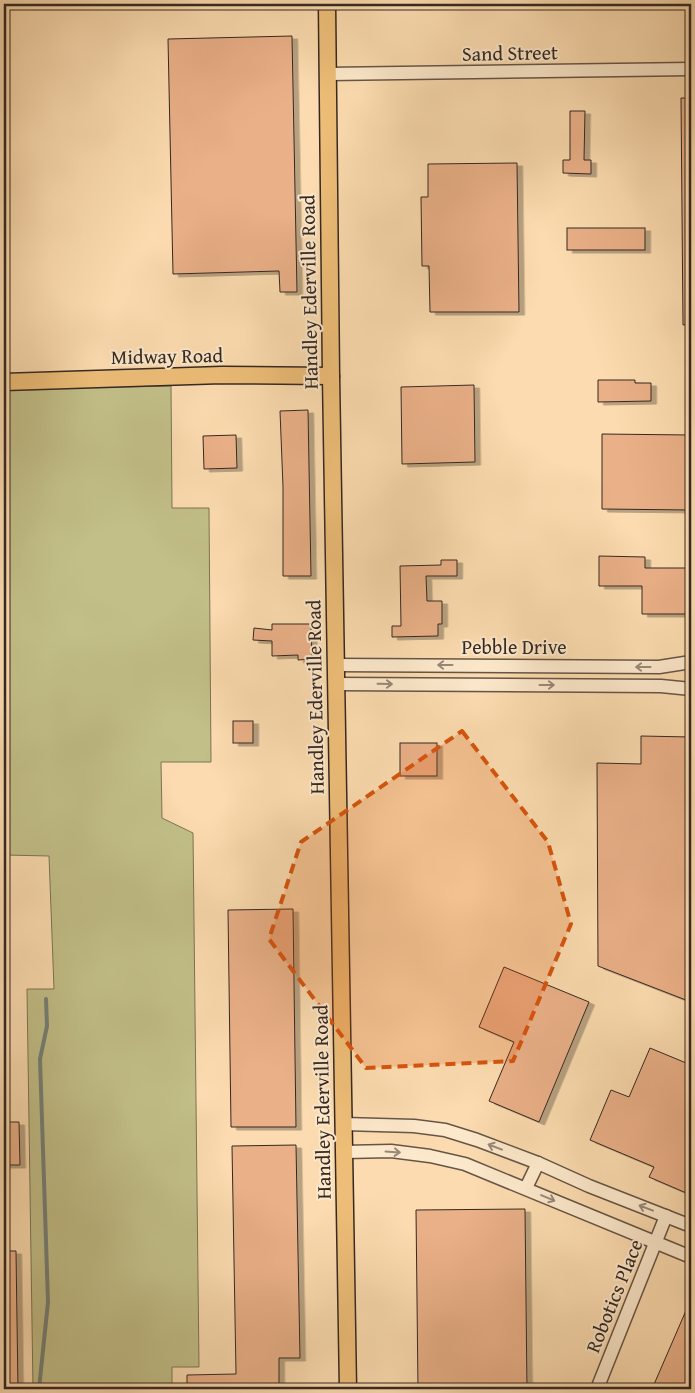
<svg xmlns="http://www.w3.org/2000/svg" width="695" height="1393" viewBox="0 0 695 1393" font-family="'Gentium Book Plus',serif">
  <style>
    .green { fill: #c2bf88; stroke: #7c7456 }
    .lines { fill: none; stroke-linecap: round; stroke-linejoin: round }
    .stream { stroke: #758078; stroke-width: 4 }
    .building { fill: #eab088; stroke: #352823; filter: url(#shadow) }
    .minor-casing { stroke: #665546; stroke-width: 15 }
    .major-casing { stroke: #352823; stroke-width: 19 }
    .minor { stroke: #fce8cb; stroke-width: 12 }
    .major { stroke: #eebe78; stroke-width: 16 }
    .oneway { stroke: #988877 }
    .marked { fill: #d6540e; fill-opacity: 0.2; stroke: #d6540e; stroke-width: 4; stroke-dasharray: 10 6; stroke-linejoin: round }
    .labels { text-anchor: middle; stroke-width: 4; stroke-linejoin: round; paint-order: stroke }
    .street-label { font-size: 20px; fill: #352823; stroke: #fce8cb }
  </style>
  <defs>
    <filter id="shadow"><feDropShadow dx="5.5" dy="3" stdDeviation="0" flood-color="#0004"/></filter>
  </defs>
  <rect width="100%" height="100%" fill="#fbdbaf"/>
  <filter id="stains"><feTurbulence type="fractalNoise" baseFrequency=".004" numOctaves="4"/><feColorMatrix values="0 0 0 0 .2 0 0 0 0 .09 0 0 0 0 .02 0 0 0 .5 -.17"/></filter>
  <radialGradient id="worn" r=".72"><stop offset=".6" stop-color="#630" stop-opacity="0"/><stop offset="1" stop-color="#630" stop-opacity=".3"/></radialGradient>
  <!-- green -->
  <path class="green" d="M171,386L172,508H209L211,762H161L162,818L193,833L199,1367H172V1389H33L27,989H54L49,856L4,855V389Z"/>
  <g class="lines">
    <!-- stream -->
    <path class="stream" d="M39,1389L48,1302L40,1059L47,1026L46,999"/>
  </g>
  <!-- building -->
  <g class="building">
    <path d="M292,36L297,292H280L279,271L173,274L168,39Z"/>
    <path d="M681,98H691V324L683,325Z"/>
    <path d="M570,111H585L584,160H591V174L563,173V160H570Z"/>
    <path d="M517,163L519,312H430L429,266H422L421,197H428V164Z"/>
    <rect x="567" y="228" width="78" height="22"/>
    <path d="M598,380H635V383H651V401L598,402Z"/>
    <path d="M474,385L475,462L402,464L401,387Z"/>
    <path d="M308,410L311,576H283V487L280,411Z"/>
    <path d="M602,434L691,435V510L602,509Z"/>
    <path d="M236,435L237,468L204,469L203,436Z"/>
    <path d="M599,556L645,557V568H691V614H642V586H599Z"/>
    <path d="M441,560H457V576H426L427,601H442V624H438V636L392,637V626H401L400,566L441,565Z"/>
    <path d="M272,624H311L312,659L298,660V655L272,656V641L253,640L254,628L272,630Z"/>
    <rect x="233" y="721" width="20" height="22"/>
    <path d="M641,736L691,737V1002L598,966L597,763L641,764Z"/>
    <rect x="400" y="743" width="37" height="33"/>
    <path d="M293,909L296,1127H231L228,910Z"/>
    <path d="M504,967L589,1002L539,1122L489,1101L514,1042L479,1027Z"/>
    <path d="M650,1048L691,1065V1195L649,1177L654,1167L590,1140L611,1090L629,1097Z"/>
    <path d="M4,1122H19L20,1165H4Z"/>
    <path d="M296,1145L300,1358H279V1389H187V1375L236,1374L232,1146Z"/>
    <path d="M525,1209L527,1389H418L416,1210Z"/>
    <path d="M4,1251H16L18,1389H4Z"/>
    <path d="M691,1299V1389H652Z"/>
  </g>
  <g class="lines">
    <!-- minor casing -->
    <g class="minor-casing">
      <g id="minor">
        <path d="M328,74L691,69"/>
        <path d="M336,665L659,667L691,662"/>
        <path d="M336,684L661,686L691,689"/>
        <path d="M344,1124L414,1126L445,1130L477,1140L538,1163L589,1186L691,1226"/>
        <path d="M344,1152L391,1151L430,1156L465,1164L691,1257"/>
        <path d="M526,1188L538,1163"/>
        <path d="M597,1389L666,1216"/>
      </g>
    </g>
    <!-- major casing -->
    <g class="major-casing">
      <g id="major">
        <path d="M327,4L331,376L348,1389"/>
        <path d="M4,382L222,375L331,376"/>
      </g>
    </g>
    <!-- minor -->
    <use href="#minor" class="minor"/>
    <!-- major -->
    <use href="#major" class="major"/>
  </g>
  <!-- one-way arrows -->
  <defs><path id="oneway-shaft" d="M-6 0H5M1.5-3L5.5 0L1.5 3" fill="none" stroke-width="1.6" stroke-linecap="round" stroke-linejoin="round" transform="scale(1.25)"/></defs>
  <g class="oneway">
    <use href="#oneway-shaft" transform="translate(445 665) rotate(-180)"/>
    <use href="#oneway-shaft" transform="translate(643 667) rotate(-180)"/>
    <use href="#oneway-shaft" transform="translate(385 684) rotate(1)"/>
    <use href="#oneway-shaft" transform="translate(547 685)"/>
    <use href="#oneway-shaft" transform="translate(495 1147) rotate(-159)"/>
    <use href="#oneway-shaft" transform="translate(393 1152) rotate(4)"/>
    <use href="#oneway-shaft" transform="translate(548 1198) rotate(23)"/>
    <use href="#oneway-shaft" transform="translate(646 1208) rotate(-159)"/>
  </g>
  <!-- marked area -->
  <path class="marked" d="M462,731L548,842L571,924L513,1061L366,1068L269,939L301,842Z"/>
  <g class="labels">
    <!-- street labels -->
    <g class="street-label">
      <text transform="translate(510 53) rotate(-1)" y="7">Sand Street</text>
      <text transform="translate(309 292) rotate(-91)" y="7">Handley Ederville Road</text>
      <text transform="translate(167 356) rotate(-1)" y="7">Midway Road</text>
      <text x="514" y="654">Pebble Drive</text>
      <text transform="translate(315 697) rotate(-91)" y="7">Handley Ederville Road</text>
      <text transform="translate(322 1102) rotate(-91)" y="7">Handley Ederville Road</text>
      <text transform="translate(614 1296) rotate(-68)" y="7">Robotics Place</text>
    </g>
  </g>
  <!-- margin -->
  <rect width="695" height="1393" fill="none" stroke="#fbdbaf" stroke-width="20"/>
  <rect x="5" y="5" width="685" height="1383" fill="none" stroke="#352823" stroke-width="2.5"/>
  <rect x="10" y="10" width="675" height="1373" fill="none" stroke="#352823"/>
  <rect width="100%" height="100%" filter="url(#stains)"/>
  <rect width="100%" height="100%" fill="url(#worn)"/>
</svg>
